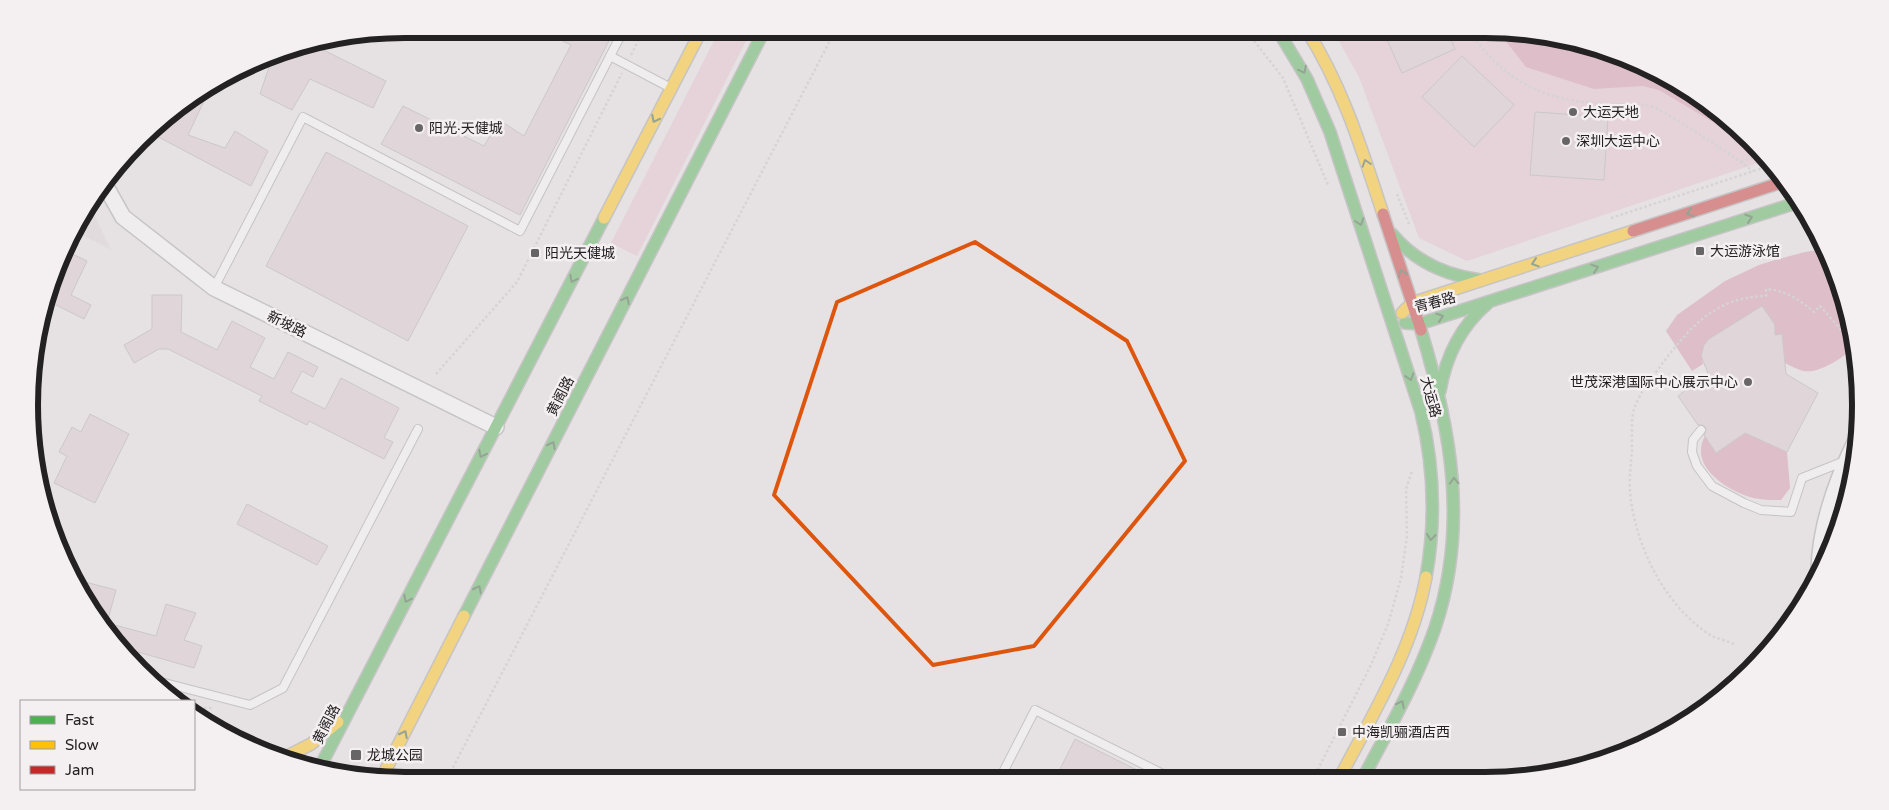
<svg xmlns="http://www.w3.org/2000/svg" width="1889" height="810" viewBox="0 0 1889 810" font-family="'Varela Round','Noto Sans SC',sans-serif">
  <style>
    .built { fill: #dcd3d6 }
    .green { fill: #e4c0cc }
    .water { fill: #d492a9 }
    .building { fill: #dac5cc; stroke: #aba9aa }
    .lines { fill: none; stroke-linecap: round; stroke-linejoin: round }
    .lane-casing { stroke: #a19fa0; stroke-width: 10 }
    .street-casing { stroke: #a19fa0; stroke-width: 18 }
    .fast-casing { stroke: #a19fa0; stroke-width: 14 }
    .slow-casing { stroke: #a19fa0; stroke-width: 14 }
    .jam-casing { stroke: #a19fa0; stroke-width: 14 }
    .path { stroke: #c3c2c3; stroke-width: 2.5; stroke-dasharray: 2.5 2.5; stroke-linecap: butt }
    .lane { stroke: #fbfbfb; stroke-width: 8 }
    .street { stroke: #fbfbfb; stroke-width: 15 }
    .fast { stroke: #4caf50; stroke-width: 11 }
    .slow { stroke: #ffc107; stroke-width: 11 }
    .jam { stroke: #c62828; stroke-width: 11 }
    .oneway { stroke: #335a34 }
    .marked { fill: none; stroke: #de560d; stroke-width: 4; stroke-linejoin: round }
    .poi-dot { fill: #676566; stroke: #f4eff0; stroke-width: 2 }
    .labels { text-anchor: middle; stroke-width: 5; stroke-linejoin: round; paint-order: stroke }
    .poi-label { font-size: 14px; fill: #232122; stroke: #f4eff0; text-anchor: start }
    .street-label { font-size: 14px; fill: #232122; stroke: #f4eff0 }
    .rim { fill: none; stroke: #232122; stroke-width: 6 }
  </style>
  <rect width="100%" height="100%" fill="#e6e2e4"/>
  <!-- built -->
  <path class="built" d="M89,204L111,250L74,231L79,217Z"/>
  <!-- green -->
  <g class="green">
    <path d="M720,29H752L637,256L611,243Z"/>
    <path d="M1332,29H1484L1605,49L1672,79L1732,122L1767,160L1467,261L1419,238L1359,77Z"/>
  </g>
  <!-- water -->
  <g class="water">
    <path d="M1498,31L1605,49L1672,79L1732,122L1755,147L1659,90L1643,86L1594,89L1526,67Z"/>
    <path d="M1825,249L1847,308L1854,346C1846,357 1818,374 1804,371C1798,370 1791,366 1785,363L1782,334L1775,335V325L1762,306L1709,339C1703,347 1701,354 1703,364L1692,371L1666,331L1677,315L1725,281L1759,265L1775,260L1805,252Z"/>
    <path d="M1745,433L1787,452L1790,488L1781,500C1772,500 1762,500 1753,498C1728,491 1688,467 1705,436L1716,453Z"/>
  </g>
  <!-- building -->
  <g class="building">
    <path d="M538,29H615L520,215L381,144L403,106L484,146L499,120L524,136L571,45Z"/>
    <path d="M1382,29H1446L1455,49L1402,73Z"/>
    <path d="M311,44L386,81L373,108L310,79L292,110L260,94L273,55L287,48Z"/>
    <path d="M1462,56L1514,105L1474,147L1422,97Z"/>
    <path d="M193,96L204,101L188,135L225,148L235,131L268,151L251,186L149,132L157,122Z"/>
    <path d="M1535,112L1608,117L1604,180L1530,175Z"/>
    <path d="M326,152L468,226L408,341L266,266Z"/>
    <path d="M66,251L87,261L71,295L91,305L84,319L48,301Z"/>
    <path d="M152,295H182L181,332L217,350L232,321L265,338L250,367L274,379L288,352L318,367L313,377L302,371L291,392L325,409L341,378L399,408L384,438L393,442L384,459L309,421L307,425L259,401L262,396L168,349H159L134,363L124,345L152,329Z"/>
    <path d="M1762,306L1775,325V335L1782,334L1786,374L1818,393L1787,452L1745,433L1716,453L1704,435L1706,431V428L1702,425H1698L1678,396L1708,373L1701,356L1704,345L1709,339Z"/>
    <path d="M90,414L129,434L95,503L54,483L67,456L59,452L72,427L81,432Z"/>
    <path d="M247,504L328,546L317,565L237,524Z"/>
    <path d="M85,582L116,590L107,623L156,636L166,604L196,613L184,640L202,646L194,668L124,648L81,595Z"/>
    <path d="M1075,739L1155,779H1055Z"/>
  </g>
  <g class="lines">
    <!-- lane casing -->
    <g class="lane-casing">
      <g id="lane">
        <path d="M610,56L669,87"/>
        <path d="M214,288L303,117L520,231L624,29"/>
        <path d="M1854,357L1855,355"/>
        <path d="M1701,430L1693,440L1692,452L1697,466L1712,486L1744,503L1761,510L1791,512L1802,478L1845,461"/>
        <path d="M149,679L250,705L283,688L418,429"/>
        <path d="M999,780L1035,710L1173,779"/>
      </g>
    </g>
    <!-- street casing -->
    <g class="street-casing">
      <g id="street">
        <path d="M105,185L123,217L214,288L496,427"/>
        <path d="M1819,570C1820,523 1837,478 1858,436"/>
      </g>
    </g>
    <!-- fast casing -->
    <g class="fast-casing">
      <g id="fast">
        <path d="M1277,29L1307,79L1330,132L1421,412C1434,466 1436,522 1426,577"/>
        <path d="M1392,234C1415,262 1445,275 1480,280"/>
        <path d="M1405,323L1419,324L1799,202"/>
        <path d="M1440,391C1446,356 1460,327 1487,304"/>
        <path d="M464,616L765,29"/>
        <path d="M320,767L604,218"/>
        <path d="M1363,778C1389,729 1417,680 1435,628C1469,527 1451,429 1421,330"/>
      </g>
    </g>
    <!-- slow casing -->
    <g class="slow-casing">
      <g id="slow">
        <path d="M1306,29C1343,87 1362,150 1383,214"/>
        <path d="M604,218L702,29"/>
        <path d="M1402,313L1412,303L1633,231"/>
        <path d="M280,760L311,744L338,722"/>
        <path d="M382,777L464,616"/>
        <path d="M1339,779C1373,714 1413,649 1426,577"/>
      </g>
    </g>
    <!-- jam casing -->
    <g class="jam-casing">
      <g id="jam">
        <path d="M1383,214L1421,330"/>
        <path d="M1633,231L1786,181"/>
      </g>
    </g>
    <!-- path -->
    <g class="path">
      <path d="M1245,29L1283,78L1328,185"/>
      <path d="M1467,29C1505,81 1540,100 1604,104C1620,106 1635,102 1650,106C1658,108 1666,114 1673,118C1701,134 1727,152 1753,171"/>
      <path d="M631,55L644,29"/>
      <path d="M1741,162L1762,154"/>
      <path d="M1397,194L1409,224"/>
      <path d="M1611,218L1772,165"/>
      <path d="M436,374L517,282L622,73"/>
      <path d="M1734,644C1727,641 1719,639 1712,636C1665,607 1635,546 1630,492C1629,478 1631,464 1632,450C1632,439 1631,419 1634,409C1640,392 1654,375 1665,360C1692,325 1717,297 1766,296V289C1785,290 1800,300 1814,312L1820,306L1841,330L1849,347"/>
      <path d="M194,708H214"/>
      <path d="M1313,779L1371,665L1388,624L1401,578L1407,536L1406,489L1412,471"/>
      <path d="M446,781L836,29"/>
    </g>
    <!-- lane -->
    <use href="#lane" class="lane"/>
    <!-- street -->
    <use href="#street" class="street"/>
    <!-- fast -->
    <use href="#fast" class="fast"/>
    <!-- slow -->
    <use href="#slow" class="slow"/>
    <!-- jam -->
    <use href="#jam" class="jam"/>
  </g>
  <!-- one-way arrows -->
  <defs><path id="oneway-chevron" d="M-2-3.5L2.5 0L-2 3.5" fill="none" stroke-width="1.6" stroke-linecap="round" stroke-linejoin="round" transform="scale(1.25)"/></defs>
  <g class="oneway">
    <use href="#oneway-chevron" transform="translate(1303 70) rotate(64)"/>
    <use href="#oneway-chevron" transform="translate(655 119) rotate(117)"/>
    <use href="#oneway-chevron" transform="translate(1366 163) rotate(-108)"/>
    <use href="#oneway-chevron" transform="translate(1690 213) rotate(162)"/>
    <use href="#oneway-chevron" transform="translate(1749 218) rotate(-18)"/>
    <use href="#oneway-chevron" transform="translate(1360 222) rotate(72)"/>
    <use href="#oneway-chevron" transform="translate(1535 263) rotate(162)"/>
    <use href="#oneway-chevron" transform="translate(1595 268) rotate(-18)"/>
    <use href="#oneway-chevron" transform="translate(1402 273) rotate(-108)"/>
    <use href="#oneway-chevron" transform="translate(573 279) rotate(117)"/>
    <use href="#oneway-chevron" transform="translate(626 300) rotate(-63)"/>
    <use href="#oneway-chevron" transform="translate(1440 317) rotate(-18)"/>
    <use href="#oneway-chevron" transform="translate(1410 377) rotate(72)"/>
    <use href="#oneway-chevron" transform="translate(552 445) rotate(-63)"/>
    <use href="#oneway-chevron" transform="translate(482 454) rotate(117)"/>
    <use href="#oneway-chevron" transform="translate(1454 481) rotate(-93)"/>
    <use href="#oneway-chevron" transform="translate(1431 537) rotate(96)"/>
    <use href="#oneway-chevron" transform="translate(478 589) rotate(-63)"/>
    <use href="#oneway-chevron" transform="translate(407 599) rotate(117)"/>
    <use href="#oneway-chevron" transform="translate(1401 704) rotate(-63)"/>
    <use href="#oneway-chevron" transform="translate(404 734) rotate(-63)"/>
  </g>
  <!-- marked area -->
  <path d="M0 0H1889V810H0ZM975,242L1127,341L1185,461L1034,646L933,665L774,495L837,302Z" fill="#e6e2e4" fill-opacity=".55" fill-rule="evenodd"/>
  <path class="marked" d="M975,242L1127,341L1185,461L1034,646L933,665L774,495L837,302Z"/>
  <!-- markers -->
  <g class="poi-dot">
    <circle cx="1573" cy="112" r="5"/>
    <circle cx="419" cy="128" r="5"/>
    <circle cx="1566" cy="141" r="5"/>
    <rect x="1695" y="246" width="10" height="10" rx="2.5"/>
    <rect x="530" y="248" width="10" height="10" rx="2.5"/>
    <circle cx="1748" cy="382" r="5"/>
    <rect x="1337" y="727" width="10" height="10" rx="2.5"/>
    <rect x="350" y="749" width="12" height="12" rx="2.5"/>
  </g>
  <g class="labels">
    <!-- poi labels -->
    <g class="poi-label">
      <text x="1583" y="117">大运天地</text>
      <text x="429" y="133">阳光·天健城</text>
      <text x="1576" y="146">深圳大运中心</text>
      <text x="1710" y="256">大运游泳馆</text>
      <text x="545" y="258">阳光天健城</text>
      <text x="1738" y="387" text-anchor="end">世茂深港国际中心展示中心</text>
      <text x="1352" y="737">中海凯骊酒店西</text>
      <text x="367" y="760">龙城公园</text>
    </g>
    <!-- street labels -->
    <g class="street-label">
      <text transform="translate(1435 302) rotate(-15)" y="5">青春路</text>
      <text transform="translate(287 324) rotate(26)" y="5">新坡路</text>
      <text transform="translate(560 396) rotate(-63)" y="5">黄阁路</text>
      <text transform="translate(1431 397) rotate(75)" y="5">大运路</text>
      <text transform="translate(326 724) rotate(-63)" y="5">黄阁路</text>
    </g>
  </g>
  <!-- crop -->
  <path d="M0 0H1889V810H0ZM405 38H1485A367 367 0 0 1 1852 405V405A367 367 0 0 1 1485 772H405A367 367 0 0 1 38 405V405A367 367 0 0 1 405 38Z" fill="#f4eff0" fill-rule="evenodd"/>
  <path class="rim" d="M405 38H1485A367 367 0 0 1 1852 405V405A367 367 0 0 1 1485 772H405A367 367 0 0 1 38 405V405A367 367 0 0 1 405 38Z"/>
  <!-- legend -->
  <rect x="20" y="700" width="175" height="90" fill="#f4eff0" stroke="#a09d9e"/>
  <rect x="30" y="716" width="25" height="8" fill="#4caf50" stroke="#a09d9e"/>
  <text x="65" y="725" font-size="15" fill="#232122">Fast</text>
  <rect x="30" y="741" width="25" height="8" fill="#ffc107" stroke="#a09d9e"/>
  <text x="65" y="750" font-size="15" fill="#232122">Slow</text>
  <rect x="30" y="766" width="25" height="8" fill="#c62828" stroke="#a09d9e"/>
  <text x="65" y="775" font-size="15" fill="#232122">Jam</text>
</svg>
